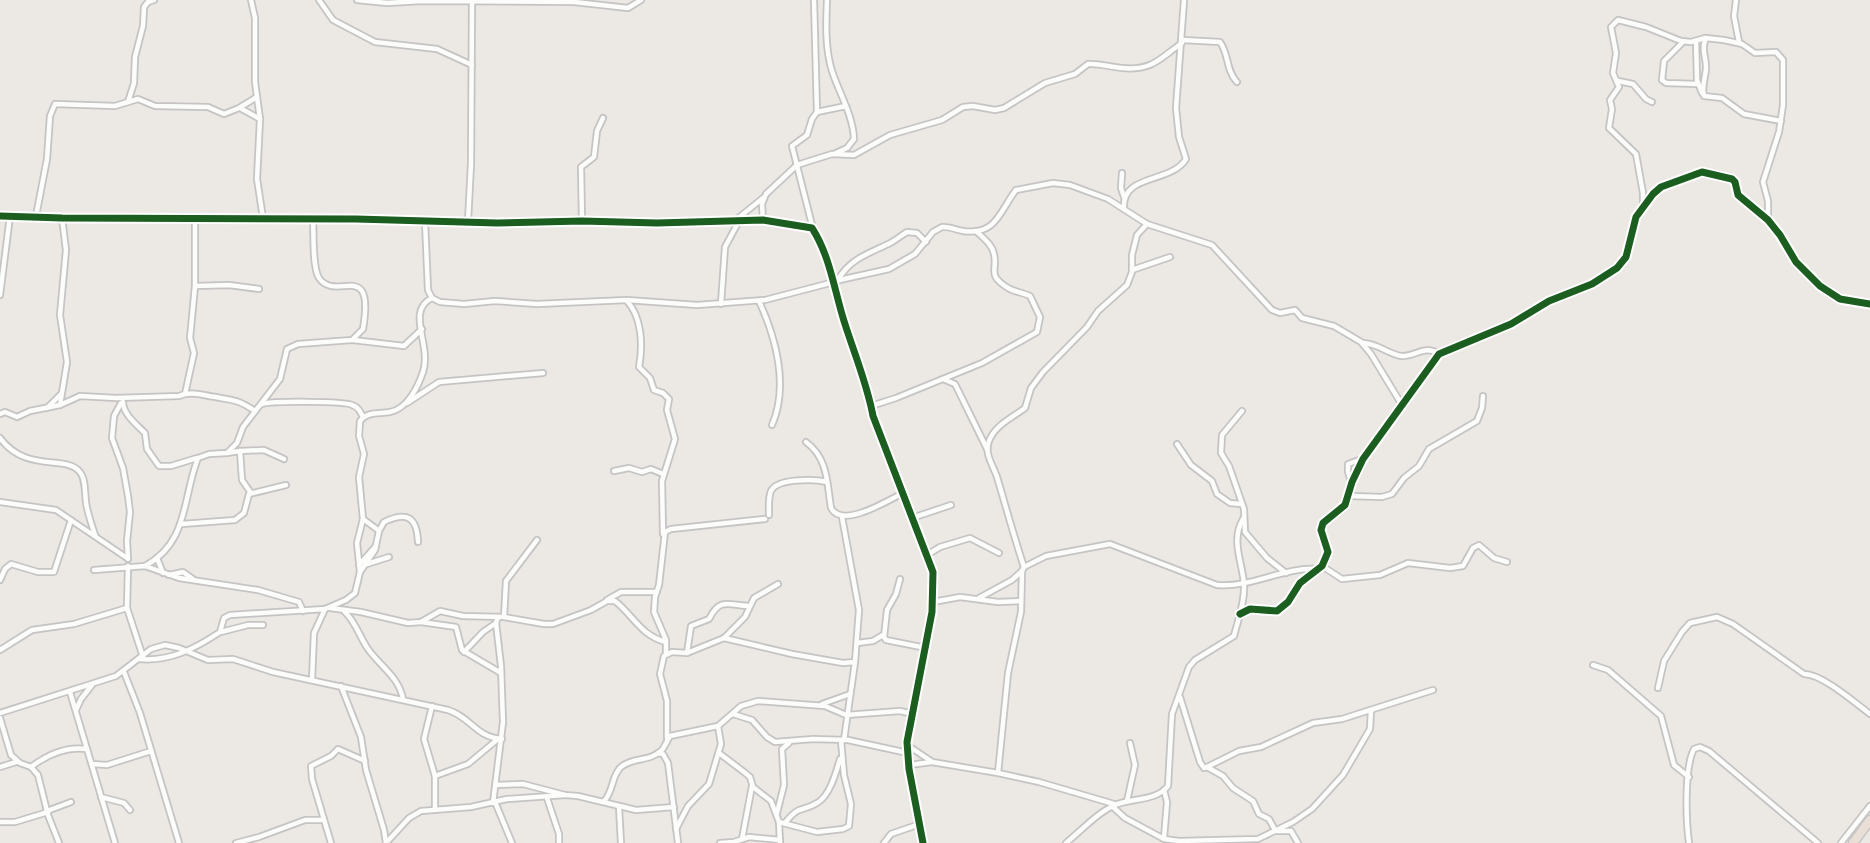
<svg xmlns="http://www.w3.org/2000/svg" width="1870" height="843" viewBox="0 0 1870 843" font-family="'Fira Sans',sans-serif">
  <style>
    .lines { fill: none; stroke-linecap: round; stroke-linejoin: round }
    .street-casing { stroke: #c5c4c5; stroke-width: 8 }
    .highway-casing { stroke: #c6c5c4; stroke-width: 11 }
    .street { stroke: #fcfcfb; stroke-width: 4.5 }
    .highway { stroke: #eadfd6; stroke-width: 8 }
    .cycleway-casing { stroke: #fff; stroke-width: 11 }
    .cycleway { stroke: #1b5e20; stroke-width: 7 }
  </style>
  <rect width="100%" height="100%" fill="#ece8e4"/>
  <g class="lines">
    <!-- street casing -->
    <g class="street-casing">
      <g id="street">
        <path d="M251,0L255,18V82L260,119L257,179L263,218"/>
        <path d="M319,0L333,20L375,42L437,49L472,65"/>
        <path d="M357,0L387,3L422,1L574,2L628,8L641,0"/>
        <path d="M827,0C826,23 825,49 832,71C839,93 853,115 854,139L847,148L836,153"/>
        <path d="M1736,0L1734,16L1739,42"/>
        <path d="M1706,38C1701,50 1706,56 1706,67C1706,77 1701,87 1704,96L1722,98L1744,114L1781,121"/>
        <path d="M1183,40L1220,42C1229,54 1226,71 1237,82"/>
        <path d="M1696,41L1697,80L1702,93"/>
        <path d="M1683,42L1664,61L1662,80L1666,83L1697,84"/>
        <path d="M1618,81L1633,84L1646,99L1652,102"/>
        <path d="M128,102L134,83L135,57L143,26L144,7L148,2L154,0"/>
        <path d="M240,108L260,119"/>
        <path d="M817,112L846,106"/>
        <path d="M1122,173L1121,188L1124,197"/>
        <path d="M1643,208V193L1636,154L1609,128L1612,109L1610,100L1619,87L1613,73L1616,53L1611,27L1618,20L1646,27L1681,41L1691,42L1705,38L1724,40L1742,44L1755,53L1776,52L1783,60V105L1779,132L1763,182L1768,201V220"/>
        <path d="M1124,209C1121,173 1171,184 1186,159L1179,137L1176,108L1184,0"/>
        <path d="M0,216L62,218L356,219L497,223L582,221L657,223L763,220L812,228C830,256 834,289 844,321C854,353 867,383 873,416L933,572L932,612L907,742L909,769L923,843"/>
        <path d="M36,216L47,159L50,116L55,104L115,106L138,99L155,106L208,107L224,114L239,108L257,97"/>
        <path d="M737,219L763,198"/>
        <path d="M763,220L762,204L766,194L797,165L832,154L854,155L890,135L942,120L963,107L973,106L995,110L1004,108L1045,83L1075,74L1088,64C1099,63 1110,67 1122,68C1153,71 1160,58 1182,43"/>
        <path d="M425,221L428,290L432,298L440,302L464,304L495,301L537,304L627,300L697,305L765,300L834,282"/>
        <path d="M468,221L471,164L472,2"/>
        <path d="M582,221L581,167L594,157L597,131L603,118"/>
        <path d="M813,229L792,146L807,135L812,119L817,112L814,0"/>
        <path d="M1132,270L1170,257"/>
        <path d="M839,278C852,257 871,253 892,242C897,239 902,235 907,232L917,233L926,242"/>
        <path d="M835,281L889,269L915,254L933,232L942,227C949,226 956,230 963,231C997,236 1000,210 1016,190L1053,183L1070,185L1108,199L1147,224L1212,245L1272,310L1280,313L1295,310L1302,318L1334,326L1361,342L1371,354L1402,405"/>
        <path d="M195,286L229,285L259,289"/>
        <path d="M0,295L10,216"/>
        <path d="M627,301C642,317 643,346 639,367L650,378L654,390L663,393L669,399L667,410L675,439L662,481L663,534"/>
        <path d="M759,301C776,338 789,386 772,425"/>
        <path d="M721,304L725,247L739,221"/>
        <path d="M353,340L404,346L422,329"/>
        <path d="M1363,343C1377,343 1388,354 1401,356C1415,357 1425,344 1439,354"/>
        <path d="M943,379L955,384L987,449"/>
        <path d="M186,394C198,392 205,396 216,397C235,401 237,399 255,411"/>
        <path d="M123,402C123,414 136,424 145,433L147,449L159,466H171L197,458"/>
        <path d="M121,403L114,416L112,438L123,468L128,496L130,512L127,541L128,559"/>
        <path d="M407,403L439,382L543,373"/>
        <path d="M262,404C272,401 344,401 352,405C358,407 360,411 363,417"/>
        <path d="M60,405L67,362L60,315L66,250L62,218"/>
        <path d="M871,406L896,398L982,363L1037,332L1040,317L1030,296C1024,293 1015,292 1008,288C986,274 998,271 994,254C992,244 983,238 976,231"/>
        <path d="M47,408L60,395"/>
        <path d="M1242,411L1222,435L1221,453L1229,466L1244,509L1245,532L1267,558L1286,573"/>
        <path d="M0,414L5,412L17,417L30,411L60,405L80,396L116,398L179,396L185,394L194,353L190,338L195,286V218"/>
        <path d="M0,438C26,473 65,455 79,471C87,479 84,497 87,508C89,517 92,526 95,535"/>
        <path d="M806,442C828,458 827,483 831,508C842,529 887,501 903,493"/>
        <path d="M1177,444L1191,465L1212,481L1217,494L1230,503L1241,504"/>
        <path d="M240,451L264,450L284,459"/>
        <path d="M227,453L240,451L242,480L251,493"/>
        <path d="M614,471L629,468L642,472L651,469L663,474"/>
        <path d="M1351,481L1348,472V464L1362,459"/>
        <path d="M1350,496L1382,497L1392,494L1404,478L1419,466L1429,449L1477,421L1482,408L1483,396"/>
        <path d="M0,502L56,510L127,558"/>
        <path d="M769,515C769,508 768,498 771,491C777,478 815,479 827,482"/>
        <path d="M842,517L859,610L855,662L844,740"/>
        <path d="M912,518L951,505"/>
        <path d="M363,519L378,530"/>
        <path d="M182,524L235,520L244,513L249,494L286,485"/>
        <path d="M927,555L940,547L970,538L999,553"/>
        <path d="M157,558L163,573"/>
        <path d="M367,564L389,557"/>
        <path d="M359,565L376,546"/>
        <path d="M128,566L127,608L143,657"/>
        <path d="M145,566C189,542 182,499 198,458L209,454L227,453L237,443L243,427L280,379L287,349L298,344L352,340L363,329C375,257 336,303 319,278C312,267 314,233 313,219"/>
        <path d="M1322,566L1342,579L1380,575L1408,563L1450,568L1463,566L1473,548L1479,545L1494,558L1507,562"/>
        <path d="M1024,567L1046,556L1110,544L1217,585C1251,588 1283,567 1317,569"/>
        <path d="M94,570L145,566L179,578L258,590L299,602L303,611"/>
        <path d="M360,572L375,550L379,531L384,522C407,511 417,517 418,542"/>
        <path d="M169,575L183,572L193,579"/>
        <path d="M900,579L896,594L887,610L884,637L886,640L926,648"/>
        <path d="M0,580L5,569L11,564L38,572H54L71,520"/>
        <path d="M979,598L1012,580L1022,571"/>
        <path d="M607,600L621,592H656"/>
        <path d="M933,602L960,597L998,602L1021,601"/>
        <path d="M330,608L361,612L408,623L421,622L440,611L463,616L504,617L544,624H553L591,610L607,601H615C633,615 641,636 666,642"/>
        <path d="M344,611C356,622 359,636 368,649C380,666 399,677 403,699"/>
        <path d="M1240,614L1250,609L1277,611L1288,602L1300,583L1322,566L1328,552L1321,530L1323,523L1345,505L1352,482L1363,459L1439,354L1511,324L1549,301L1592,284L1617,268L1626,257L1636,217L1653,194L1661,187L1702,172L1732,179L1735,182L1738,195L1768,220L1780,235L1796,262L1820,286L1840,299L1870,304"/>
        <path d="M504,617L506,581L537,540"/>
        <path d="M421,622L456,627L462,650L501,673"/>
        <path d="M221,632L248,625H263"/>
        <path d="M724,638L792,654L843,663L855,662"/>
        <path d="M857,643L873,641L883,635"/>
        <path d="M0,650L32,630L74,624L127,608"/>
        <path d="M464,652L483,632L496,623"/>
        <path d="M687,653L691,626L709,619C720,597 728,605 749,606"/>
        <path d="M666,654V640L654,612L655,597L659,585L665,532L671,529L765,519"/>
        <path d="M139,659C170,662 196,648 220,632L224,618L230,615L325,609L346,600L355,593L360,572L357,543L363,519L359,477L364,454L359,436L360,421C368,411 378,414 390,412C407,409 418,387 423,372C432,345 405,311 432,298"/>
        <path d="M1593,665L1608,670L1661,716L1674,765L1689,777"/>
        <path d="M124,672L140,713L179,843"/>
        <path d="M312,680L314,633L325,609"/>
        <path d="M341,686L361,737L366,770L384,830L386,843"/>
        <path d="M1658,688L1664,661L1682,632L1690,623L1717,617L1733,624L1804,674C1822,674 1854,702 1870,714"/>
        <path d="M70,692L115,843"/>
        <path d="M1180,697L1200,762L1204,768L1207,767L1223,776L1233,788L1253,801L1259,814L1269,819L1275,830"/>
        <path d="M822,704L850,694"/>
        <path d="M432,706L424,739L435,776V810"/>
        <path d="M76,710L81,699L92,685"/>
        <path d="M0,713L116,676L151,649L165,645L179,648L208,660L233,659L273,672L448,710C471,717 475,737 502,739"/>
        <path d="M733,714L752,720L767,737L775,742L813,739L848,740L908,753"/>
        <path d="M0,718L11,755L20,763L31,767L38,775L48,815L59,843"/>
        <path d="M667,738V701L660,674L664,656L672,652L687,653L724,638L745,617L754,598L778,584"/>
        <path d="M907,745L931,761"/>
        <path d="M658,753L663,754L668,763L678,843"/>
        <path d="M719,753L744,772L750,777L753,787L771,801L779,822L780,843"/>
        <path d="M92,764L107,765L151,751"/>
        <path d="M909,765L932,762L998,773L1039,782L1114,804"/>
        <path d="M0,767L16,762"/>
        <path d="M31,767C48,754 66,746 87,749"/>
        <path d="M1207,767L1239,751L1261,747L1313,723L1342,719L1433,690"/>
        <path d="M998,773L1008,673L1021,612L1022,571L1024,567C1014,537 1006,507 997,477C993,465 984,454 989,441C995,425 1013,417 1025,408L1031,388L1043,372L1087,327L1098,311L1127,285L1132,272V255L1137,235L1147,224"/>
        <path d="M435,776L468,764L498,739"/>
        <path d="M495,785L523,784L565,795L578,796L636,810L674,807"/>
        <path d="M101,797L124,803L130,810"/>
        <path d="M547,798L559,834V843"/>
        <path d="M604,801C614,791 611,776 621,767C632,757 650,762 662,750C665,746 667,741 670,736L718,726L741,706L758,701L825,706L846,715L900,711L913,714"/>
        <path d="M1127,801L1135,765L1130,743"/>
        <path d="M495,802L512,843"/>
        <path d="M493,803L503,722L501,666L496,623L498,617"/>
        <path d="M619,807L621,843"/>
        <path d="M1113,807L1125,818L1164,839L1179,841L1258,839L1293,822L1312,809L1343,775L1370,729L1371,710"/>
        <path d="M47,811L71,802"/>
        <path d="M777,813L784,785L782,749L789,743"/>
        <path d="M0,822H15L48,812"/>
        <path d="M779,822L817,832L843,829L849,826L851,804L844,775L841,740"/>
        <path d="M785,823C800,804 800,813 817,803C830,796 836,772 840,759"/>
        <path d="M676,829L688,806L709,784L721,744L718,726"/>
        <path d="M1274,831H1291L1298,843"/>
        <path d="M1164,838L1167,802L1164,790"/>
        <path d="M742,839L752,786"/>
        <path d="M236,843L259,837L305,820H324"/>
        <path d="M331,843L312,779L311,766L331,756L338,749L365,761"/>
        <path d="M386,843L409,818L421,811L471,807L507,799L565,795"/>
        <path d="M720,843L734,842L749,837L780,840"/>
        <path d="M884,843L891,834L920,824"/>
        <path d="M1066,843C1082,830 1097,813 1115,805C1131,798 1157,801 1168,786L1172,714L1189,667L1195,660L1234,636C1238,620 1245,602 1244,585C1243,563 1230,541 1243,519"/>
        <path d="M1689,843C1686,821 1684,768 1694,749L1700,747L1709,751L1818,843"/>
        <path d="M1841,843L1870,806"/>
      </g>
    </g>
    <!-- highway casing -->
    <g class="highway-casing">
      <path id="highway" d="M1853,843L1870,820"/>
    </g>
    <!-- street -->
    <use href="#street" class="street"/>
    <!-- highway -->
    <use href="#highway" class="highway"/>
    <!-- cycleway casing -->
    <g class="cycleway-casing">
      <g id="cycleway">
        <path d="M0,216L62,218L356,219L497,223L582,221L657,223L763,220L812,228C830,256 834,289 844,321C854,353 867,383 873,416L933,572L932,612L907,742L909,769L923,843"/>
        <path d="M1240,614L1250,609L1277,611L1288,602L1300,583L1322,566L1328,552L1321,530L1323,523L1345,505L1352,482L1363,459L1439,354L1511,324L1549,301L1592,284L1617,268L1626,257L1636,217L1653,194L1661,187L1702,172L1732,179L1735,182L1738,195L1768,220L1780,235L1796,262L1820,286L1840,299L1870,304"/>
      </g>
    </g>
    <!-- cycleway -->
    <use href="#cycleway" class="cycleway"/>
  </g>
</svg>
